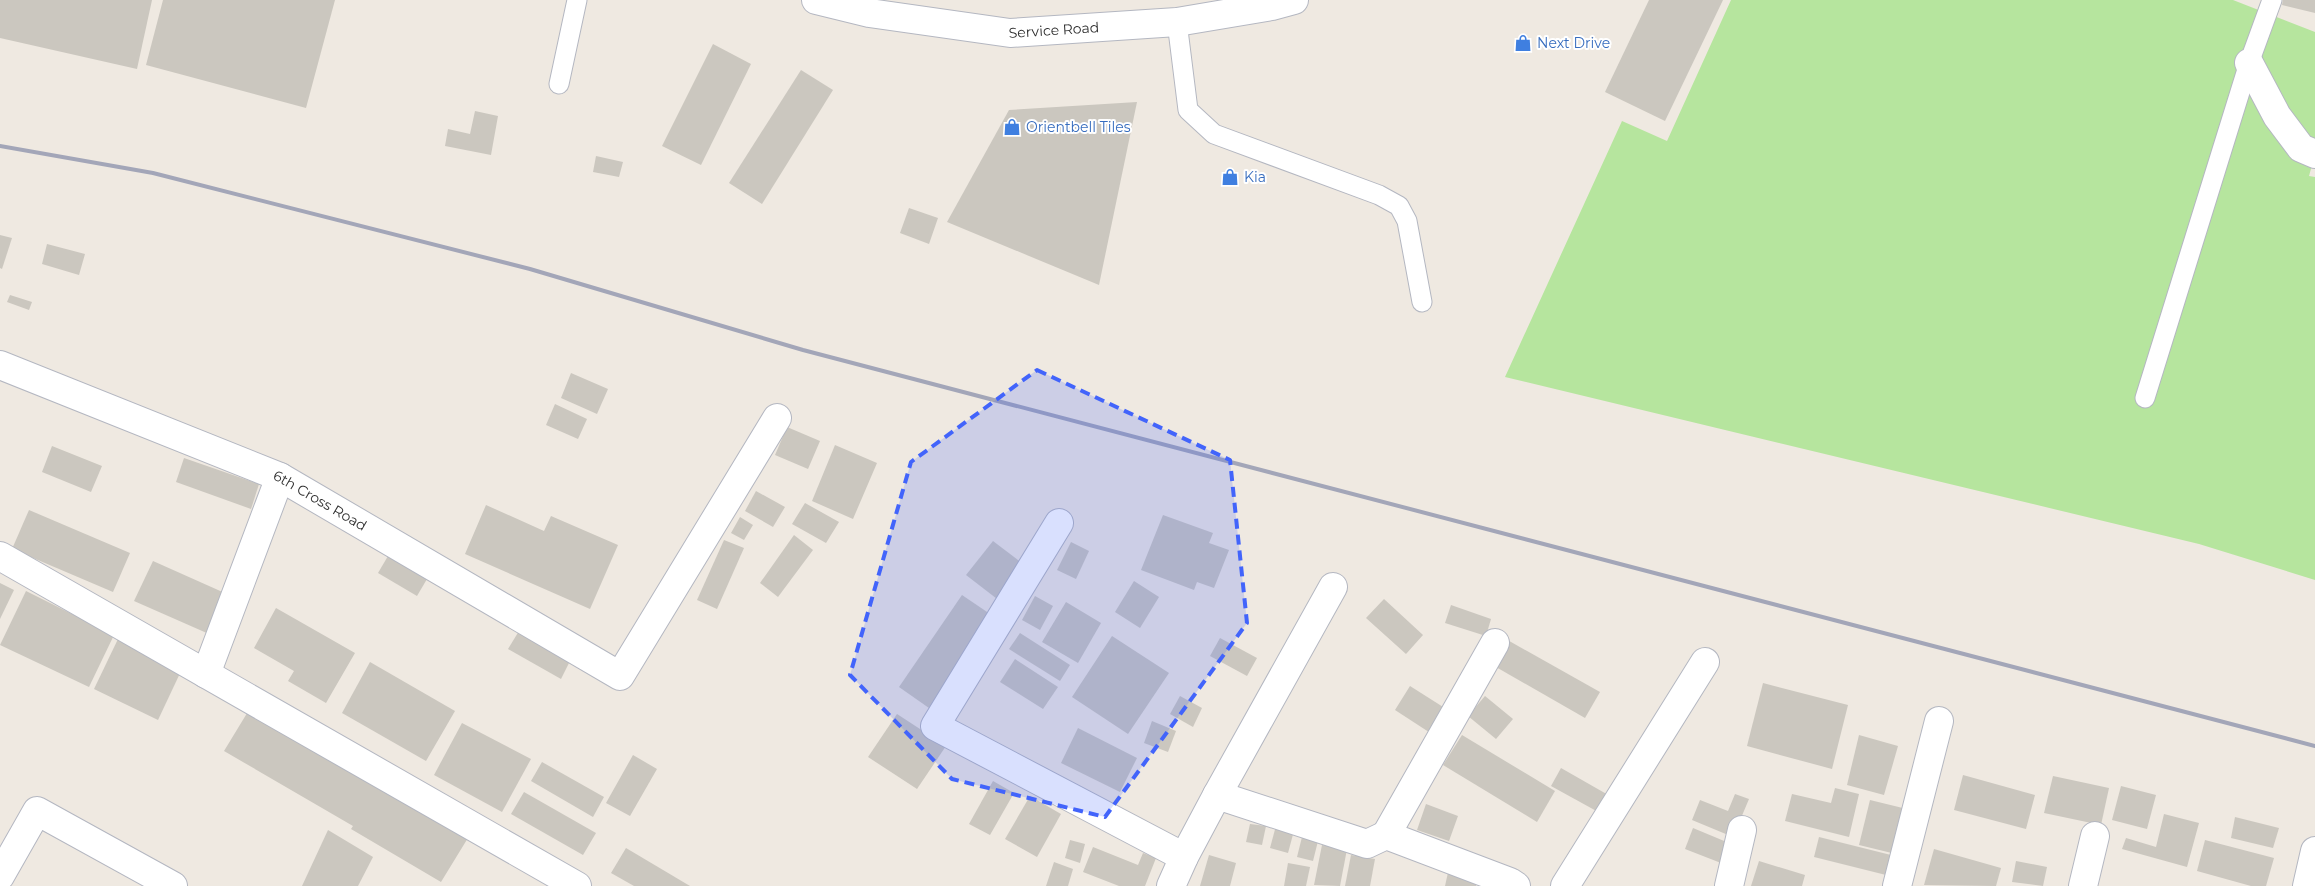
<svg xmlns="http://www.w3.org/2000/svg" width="2315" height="886" viewBox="0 0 2315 886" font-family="Montserrat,sans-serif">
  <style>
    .green { fill: #b6e59e }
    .building { fill: #cbc7bf }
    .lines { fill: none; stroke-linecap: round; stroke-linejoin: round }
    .lane-casing { stroke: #b4b7c1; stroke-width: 21 }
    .street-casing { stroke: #b4b7c1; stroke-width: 30 }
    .secondary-casing { stroke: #b4b7c1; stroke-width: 30 }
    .lane { stroke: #fff; stroke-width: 19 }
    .street { stroke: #fff; stroke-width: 28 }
    .secondary { stroke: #fff; stroke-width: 28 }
    .rail { stroke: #a3a6b8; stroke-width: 4 }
    .marked { fill: #4264fb; fill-opacity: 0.2; stroke: #4264fb; stroke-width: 4; stroke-dasharray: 10 6; stroke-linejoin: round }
    .labels { text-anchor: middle; stroke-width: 4; stroke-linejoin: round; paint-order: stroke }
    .street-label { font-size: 14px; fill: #2e2e2e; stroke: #fff }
    .shop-label { font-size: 14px; fill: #366cbe; stroke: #fff; text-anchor: start }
  </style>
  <rect width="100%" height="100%" fill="#efe9e1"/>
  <!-- green -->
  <path class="green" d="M1731,0H2233L2315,32V154L2309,176L2315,177V580L2199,544L1505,377L1622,121L1667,141Z"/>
  <!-- building -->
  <g class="building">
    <path d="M0,0H152L137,69L0,38Z"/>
    <path d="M163,0H335L306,108L146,65Z"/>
    <path d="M1649,0H1723L1665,121L1605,92Z"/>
    <path d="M2283,0H2315V13L2282,5Z"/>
    <path d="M713,44L751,64L701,165L662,146Z"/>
    <path d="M801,70L833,90L762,204L729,183Z"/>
    <path d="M1137,102L1099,285L947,222L1009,110Z"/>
    <path d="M475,111L498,116L491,155L445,146L448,129L470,134Z"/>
    <path d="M596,156L623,162L619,177L593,172Z"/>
    <path d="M909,208L938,218L929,244L900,233Z"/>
    <path d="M0,235L12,238L2,269L0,268Z"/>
    <path d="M47,244L85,254L79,275L42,264Z"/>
    <path d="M10,295L32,302L29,310L7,302Z"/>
    <path d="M571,373L608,389L597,414L561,398Z"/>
    <path d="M555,404L587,419L578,439L546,425Z"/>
    <path d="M787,427L820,441L808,469L775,455Z"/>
    <path d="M835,445L877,463L853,519L812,501Z"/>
    <path d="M52,446L102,466L91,492L42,472Z"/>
    <path d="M184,458L259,484L251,509L176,482Z"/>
    <path d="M756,491L785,507L773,527L745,511Z"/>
    <path d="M805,503L839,522L826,543L792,524Z"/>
    <path d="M486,505L544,531L551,516L618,545L590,609L465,554Z"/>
    <path d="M29,510L130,553L113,592L12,549Z"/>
    <path d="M1163,515L1213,533L1209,543L1229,550L1214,588L1197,582L1194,590L1141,570Z"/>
    <path d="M740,517L753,525L744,540L731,533Z"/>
    <path d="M794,535L813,550L778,597L760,583Z"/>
    <path d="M724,540L744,548L717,609L697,600Z"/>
    <path d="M993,541L1027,567L1001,602L966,575Z"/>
    <path d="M1071,542L1089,551L1076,579L1057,570Z"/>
    <path d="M388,556L427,579L417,596L378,573Z"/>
    <path d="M153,561L227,594L209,634L134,601Z"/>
    <path d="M1134,581L1159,597L1140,628L1115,612Z"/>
    <path d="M0,583L14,590L0,619Z"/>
    <path d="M26,591L114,635L89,687L0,645Z"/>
    <path d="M962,595L993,616L929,708L899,687Z"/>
    <path d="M1035,596L1053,606L1040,630L1022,620Z"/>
    <path d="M1384,599L1423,635L1406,654L1366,618Z"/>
    <path d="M1066,602L1101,623L1078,663L1042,642Z"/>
    <path d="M1451,605L1491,619L1486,636L1445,623Z"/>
    <path d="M276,608L355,653L326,703L288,681L294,671L254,648Z"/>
    <path d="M519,631L570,661L561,679L508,649Z"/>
    <path d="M1020,633L1070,665L1060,681L1009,649Z"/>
    <path d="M1112,636L1169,673L1128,734L1072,697Z"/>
    <path d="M1220,638L1257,658L1247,676L1210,656Z"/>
    <path d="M1504,638L1600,692L1585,718L1489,663Z"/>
    <path d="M118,639L182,669L158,720L94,689Z"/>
    <path d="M1015,659L1058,687L1043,709L1000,682Z"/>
    <path d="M370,662L455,711L426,761L342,713Z"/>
    <path d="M1763,683L1848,705L1832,769L1747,746Z"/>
    <path d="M1410,686L1451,712L1435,736L1395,710Z"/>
    <path d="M1180,696L1202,708L1193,727L1170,714Z"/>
    <path d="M1485,696L1513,719L1496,739L1468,716Z"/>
    <path d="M252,705L471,833L441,882L351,829L353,826L224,751Z"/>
    <path d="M897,714L946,746L917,789L868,757Z"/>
    <path d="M1152,721L1176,731L1168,752L1144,743Z"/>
    <path d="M462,723L531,759L502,812L434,775Z"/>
    <path d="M1078,728L1137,758L1120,792L1061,763Z"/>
    <path d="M1462,735L1555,791L1537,822L1443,765Z"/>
    <path d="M1859,735L1898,746L1884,795L1847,785Z"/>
    <path d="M633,755L657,769L630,816L606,803Z"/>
    <path d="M542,762L604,797L593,817L531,781Z"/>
    <path d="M1561,768L1610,796L1600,813L1551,786Z"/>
    <path d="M1963,775L2035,795L2026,829L1954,810Z"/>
    <path d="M2053,776L2109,788L2101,825L2044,813Z"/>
    <path d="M993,781L1014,793L990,835L969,824Z"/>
    <path d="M2121,786L2156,795L2147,829L2112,820Z"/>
    <path d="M1835,788L1859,794L1849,837L1785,821L1792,794L1831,803Z"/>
    <path d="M524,792L596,833L583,855L511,814Z"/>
    <path d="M1735,794L1749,799L1733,837L1692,820L1700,800L1728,811Z"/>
    <path d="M1030,796L1061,814L1037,857L1005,839Z"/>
    <path d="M1870,800L1915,811L1904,856L1859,845Z"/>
    <path d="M1426,804L1458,816L1449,841L1417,830Z"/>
    <path d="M2164,814L2199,823L2187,867L2122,849L2126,838L2156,847Z"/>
    <path d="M2235,817L2279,828L2273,848L2231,838Z"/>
    <path d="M1277,822L1295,827L1288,853L1270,848Z"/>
    <path d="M1250,824L1266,826L1262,845L1246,842Z"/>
    <path d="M1693,828L1729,843L1721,863L1685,849Z"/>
    <path d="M328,830L373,857L358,886H302Z"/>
    <path d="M1303,833L1319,837L1313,861L1297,857Z"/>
    <path d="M1819,837L1895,856L1890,876L1814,857Z"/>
    <path d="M1070,840L1085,844L1080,863L1065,858Z"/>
    <path d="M2205,840L2274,858L2266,886H2251L2197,871Z"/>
    <path d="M1322,845L1347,849L1340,886L1314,885Z"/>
    <path d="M1093,847L1138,865L1143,853L1156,858L1145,886H1119L1083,872Z"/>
    <path d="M626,848L690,886H634L611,873Z"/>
    <path d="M1934,849L2001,868L1996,886L1924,885Z"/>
    <path d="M1209,855L1236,863L1230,886H1200Z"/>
    <path d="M1351,855L1375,859L1370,886H1345Z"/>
    <path d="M1759,861L1805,875L1802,886H1751Z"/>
    <path d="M2016,861L2047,867L2043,886L2012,882Z"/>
    <path d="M1054,862L1073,869L1068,886H1046Z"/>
    <path d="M1288,863L1310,867L1306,886H1284Z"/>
    <path d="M1449,868L1478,874L1476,886H1445Z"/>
  </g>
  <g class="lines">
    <!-- lane casing -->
    <g class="lane-casing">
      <g id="lane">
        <path d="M1177,22L1188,110L1214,134L1379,195L1399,206L1407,221L1422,302"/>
        <path d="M559,84L577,0"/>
        <path d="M2145,398L2249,63L2272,0"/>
      </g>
    </g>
    <!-- street casing -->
    <g class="street-casing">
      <g id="street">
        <path d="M2249,63L2277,116L2301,148L2315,154"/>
        <path id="s1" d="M0,365L280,477L620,676L777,418"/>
        <path d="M1059,523L935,726L1184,857"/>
        <path d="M0,556L577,886"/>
        <path d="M206,674L280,477"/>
        <path d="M1217,795L1333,587"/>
        <path d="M1386,835L1495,643"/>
        <path d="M0,876L37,811L173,886"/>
        <path d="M1171,886L1184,857L1217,795L1367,844L1386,835L1510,882L1516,886"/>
        <path d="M1565,886L1705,662"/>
        <path d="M1729,886L1742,830"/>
        <path d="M1897,886L1939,721"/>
        <path d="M2083,886L2095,836"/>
        <path d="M2307,886L2315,851"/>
      </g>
    </g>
    <!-- secondary casing -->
    <g class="secondary-casing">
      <g id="secondary">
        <path id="s2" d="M816,0L869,13L1010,33L1177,22L1272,6L1294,0"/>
      </g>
    </g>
    <!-- lane -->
    <use href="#lane" class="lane"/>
    <!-- street -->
    <use href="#street" class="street"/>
    <!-- secondary -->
    <use href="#secondary" class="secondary"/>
    <!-- rail -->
    <path class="rail" d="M0,146L153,173L530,269L803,350L2315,746"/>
  </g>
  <!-- marked area -->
  <path class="marked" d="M1037,370L1230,460L1247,623L1105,817L952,779L850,675L911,462Z"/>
  <!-- icons -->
  <defs>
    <g id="shop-bare" transform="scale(1.35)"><path d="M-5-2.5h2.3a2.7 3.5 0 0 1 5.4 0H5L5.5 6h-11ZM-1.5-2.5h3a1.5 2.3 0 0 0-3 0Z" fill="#3f7fe0" stroke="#fff" stroke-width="2.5" paint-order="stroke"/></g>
  </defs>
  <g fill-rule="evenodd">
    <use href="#shop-bare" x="1523" y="43"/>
    <use href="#shop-bare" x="1012" y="127"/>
    <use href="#shop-bare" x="1230" y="177"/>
  </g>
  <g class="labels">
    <!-- street labels -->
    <g class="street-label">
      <text dy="5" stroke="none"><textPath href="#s2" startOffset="241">Service Road</textPath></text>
      <text dy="5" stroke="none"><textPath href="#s1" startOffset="348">6th Cross Road</textPath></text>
    </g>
    <!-- shop labels -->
    <g class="shop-label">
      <text x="1537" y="48">Next Drive</text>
      <text x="1026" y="132">Orientbell Tiles</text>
      <text x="1244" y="182">Kia</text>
    </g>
  </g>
</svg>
